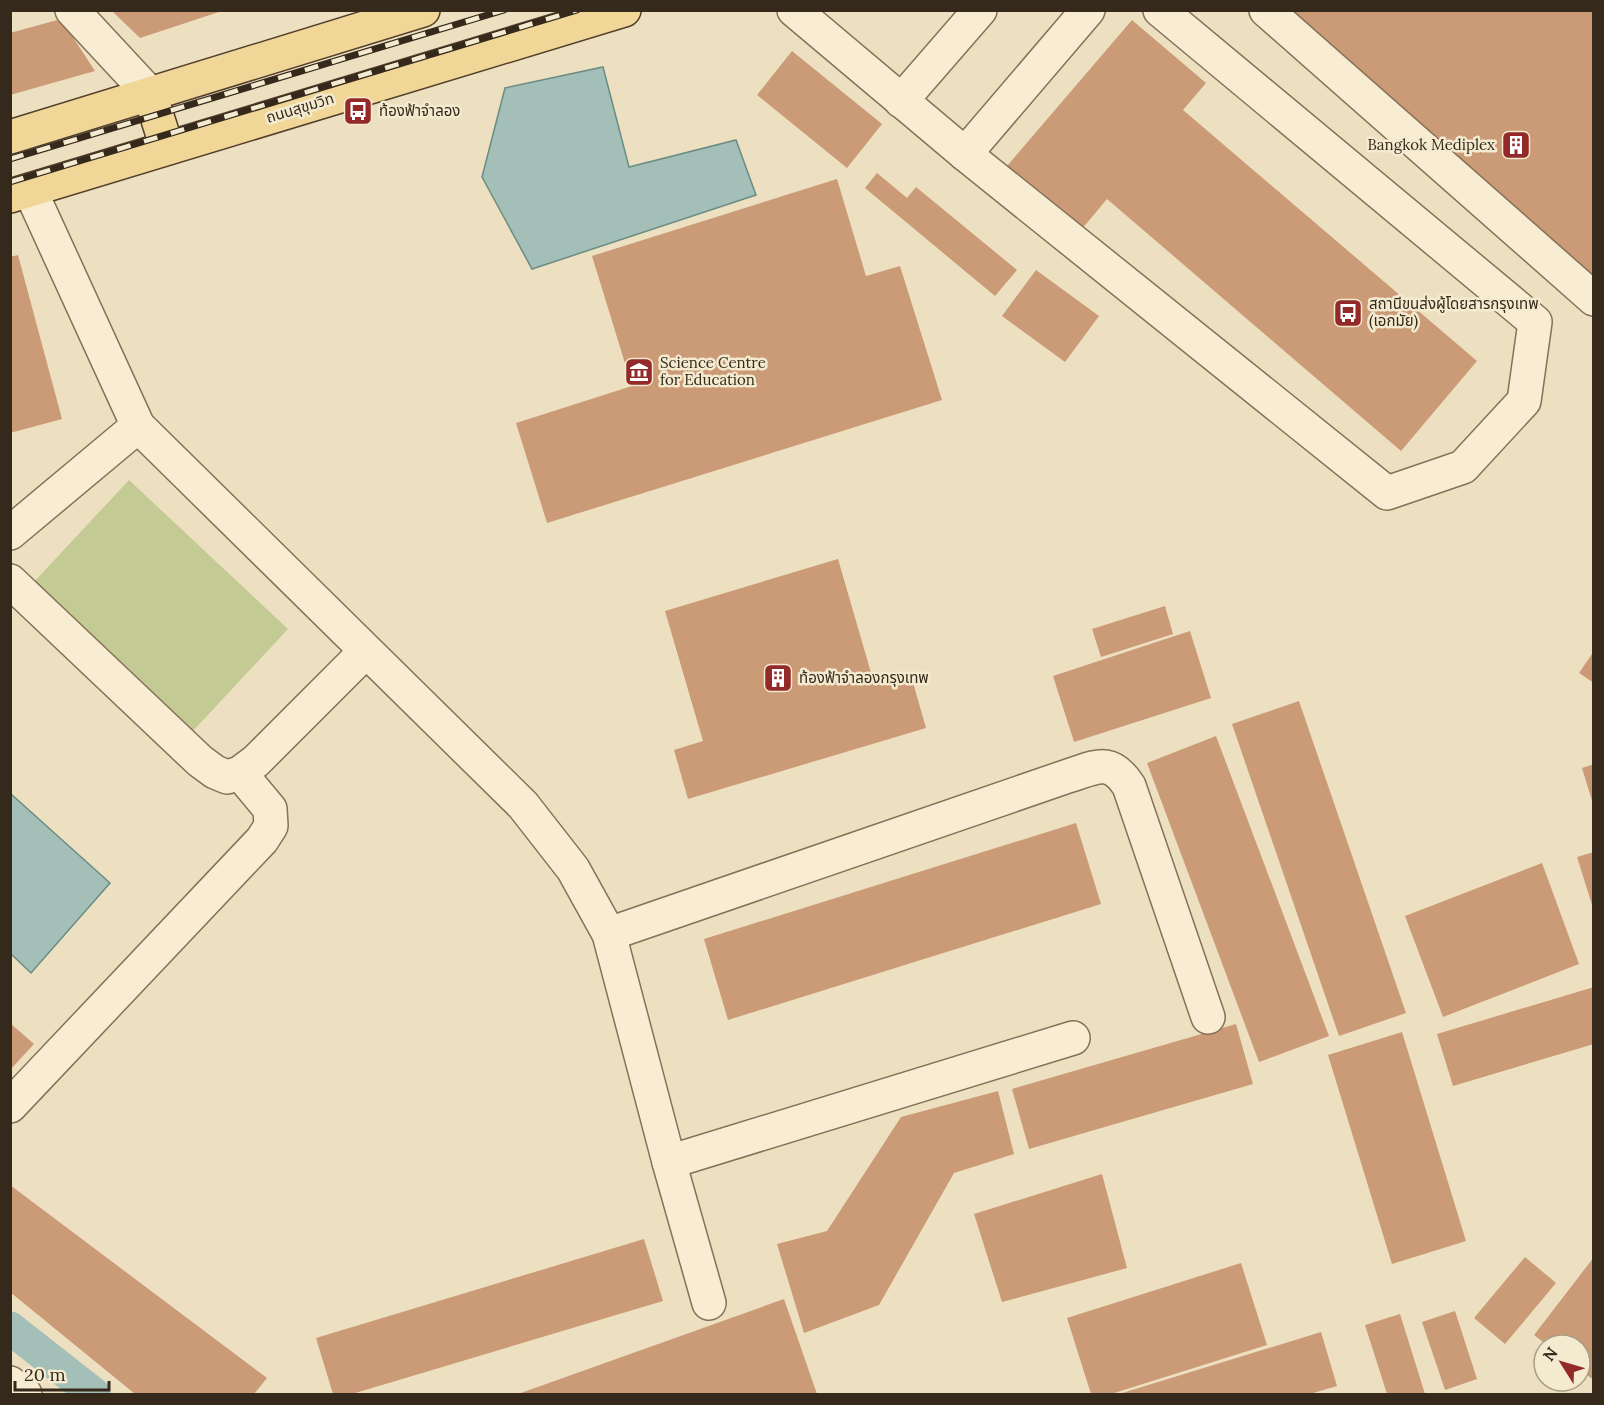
<svg xmlns="http://www.w3.org/2000/svg" width="1604" height="1405" viewBox="0 0 1604 1405" font-family="Lora,'Noto Sans Thai',serif">
  <style>
    .green { fill: #c3ca94 }
    .water { fill: #a3bfb7; stroke: #6a8c84; stroke-width: 1.5 }
    .lines { fill: none; stroke-linecap: round; stroke-linejoin: round }
    .canal { stroke: #a3bfb7; stroke-width: 33 }
    .building { fill: #cb9a76 }
    .minor-casing { stroke: #857158; stroke-width: 36 }
    .major-casing { stroke: #533f2d; stroke-width: 36 }
    .minor { stroke: #f8edd2; stroke-width: 33 }
    .major { stroke: #f0d697; stroke-width: 33 }
    .rail-casing { stroke: #35291c; stroke-width: 7 }
    .rail { stroke: #f4eacf; stroke-width: 4.5; stroke-dasharray: 14; stroke-linecap: butt }
    .labels { text-anchor: middle; stroke-width: 5; stroke-linejoin: round; paint-order: stroke }
    .street-label { font-size: 15px; fill: #35291c; stroke: #f4eacf }
    .poi-label { font-size: 15px; fill: #35291c; stroke: #f4eacf; text-anchor: start }
  </style>
  <rect width="100%" height="100%" fill="#ede0c0"/>
  <!-- green -->
  <path class="green" d="M129,480L288,629L192,732L33,583Z"/>
  <!-- water -->
  <g class="water">
    <path d="M603,67L629,167L736,140L756,195L532,269L482,177L505,88Z"/>
    <path d="M11,794L110,883L31,973L11,954Z"/>
  </g>
  <g class="lines">
    <!-- canal -->
    <path class="canal" d="M10,1328L94,1394"/>
  </g>
  <!-- building -->
  <g class="building">
    <path d="M111,10H222V11L140,38Z"/>
    <path d="M1285,10H1594V279Z"/>
    <path d="M61,19L95,71L10,95V33Z"/>
    <path d="M1132,20L1206,83L1183,110L1477,361L1401,451L1107,199L1081,230L1007,166Z"/>
    <path d="M792,51L882,124L847,168L757,95Z"/>
    <path d="M877,173L907,198L916,187L1017,270L995,296L865,188Z"/>
    <path d="M837,179L866,276L900,266L942,400L547,523L516,423L632,386L592,256Z"/>
    <path d="M18,255L62,419L10,433V257Z"/>
    <path d="M1036,270L1099,316L1065,362L1002,316Z"/>
    <path d="M838,559L874,683L910,672L926,728L688,799L674,750L703,741L665,611Z"/>
    <path d="M1165,606L1173,634L1101,657L1092,629Z"/>
    <path d="M1190,631L1211,698L1074,742L1053,676Z"/>
    <path d="M1594,651V683L1579,673Z"/>
    <path d="M1299,701L1406,1013L1339,1036L1232,724Z"/>
    <path d="M1216,736L1329,1036L1259,1062L1147,763Z"/>
    <path d="M1594,764V804H1593L1582,768Z"/>
    <path d="M1076,823L1101,904L728,1020L704,939Z"/>
    <path d="M1594,852V908H1593L1577,857Z"/>
    <path d="M1542,863L1579,964L1443,1017L1405,916Z"/>
    <path d="M1594,987V1044L1453,1086L1437,1034Z"/>
    <path d="M10,1023L34,1044L10,1070Z"/>
    <path d="M1236,1024L1253,1084L1029,1149L1012,1089Z"/>
    <path d="M1402,1032L1466,1241L1392,1264L1328,1055Z"/>
    <path d="M998,1091L1014,1154L954,1173L879,1305L804,1333L777,1244L827,1231L901,1117Z"/>
    <path d="M1102,1174L1127,1268L1002,1302L974,1214Z"/>
    <path d="M10,1185L267,1378L254,1394H135L10,1292Z"/>
    <path d="M644,1239L663,1301L352,1394H333L316,1338Z"/>
    <path d="M1525,1257L1556,1283L1505,1344L1474,1318Z"/>
    <path d="M1594,1257V1380L1580,1370V1345H1547L1534,1335Z"/>
    <path d="M1241,1263L1267,1345L1111,1394H1091L1067,1318Z"/>
    <path d="M784,1299L817,1394H518Z"/>
    <path d="M1455,1311L1477,1379L1445,1390L1422,1322Z"/>
    <path d="M1400,1314L1425,1394H1387L1365,1325Z"/>
    <path d="M1321,1332L1337,1386L1310,1394H1119Z"/>
  </g>
  <g class="lines">
    <!-- minor casing -->
    <g class="minor-casing">
      <g id="minor">
        <path d="M72,10L150,94"/>
        <path d="M794,10L965,154L1387,493L1463,467L1524,401L1535,322L1160,10"/>
        <path d="M1266,10L1594,299"/>
        <path d="M901,101L980,10"/>
        <path d="M965,154L1088,10"/>
        <path d="M30,190L138,426L523,805L573,869L609,934L669,1162L1073,1038"/>
        <path d="M10,533L138,426"/>
        <path d="M10,581L200,761L215,772L227,777L240,773L256,761L366,651"/>
        <path d="M609,934L1068,776C1097,767 1110,757 1129,786L1208,1017"/>
        <path d="M10,1106L262,840L271,826L270,809L240,773"/>
        <path d="M669,1162L709,1303"/>
        <path d="M10,1383L25,1394"/>
      </g>
    </g>
    <!-- major casing -->
    <g class="major-casing">
      <g id="major">
        <path d="M150,94L167,148"/>
        <path d="M10,137L423,10"/>
        <path d="M10,196L624,10"/>
      </g>
    </g>
    <!-- minor -->
    <use href="#minor" class="minor"/>
    <!-- major -->
    <use href="#major" class="major"/>
    <!-- rail casing -->
    <g class="rail-casing">
      <g id="rail">
        <path d="M10,159L504,10"/>
        <path d="M10,182L577,10"/>
      </g>
    </g>
    <!-- rail -->
    <use href="#rail" class="rail"/>
  </g>
  <!-- icons -->
  <defs>
    <g id="bus-square" transform="scale(1.5)"><rect x="-9" y="-9" width="18" height="18" rx="4" fill="#932a29" stroke="#f4eacf"/><path d="M-5-6H5V4H4V6H2V4H-2V6H-4V4H-5ZM-3.5-4V0h7V-4ZM-3.5 1.2v1.5H-2V1.2ZM2 1.2v1.5H3.5V1.2Z" fill="#fff"/></g>
    <g id="building-square" transform="scale(1.5)"><rect x="-9" y="-9" width="18" height="18" rx="4" fill="#932a29" stroke="#f4eacf"/><path d="M-4-6H4V6H1V3H-1V6H-4ZM-2.5-4.3h1.7v1.8h-1.7ZM.8-4.3h1.7v1.8H.8ZM-2.5-1h1.7V.8h-1.7ZM.8-1h1.7V.8H.8Z" fill="#fff"/></g>
    <g id="museum-square" transform="scale(1.5)"><rect x="-9" y="-9" width="18" height="18" rx="4" fill="#932a29" stroke="#f4eacf"/><path d="M0-6L6-3V-2H-6V-3ZM-5-1h2V3h-2ZM-1-1h2V3h-2ZM3-1h2V3H3ZM-6 4H6V6H-6Z" fill="#fff"/></g>
  </defs>
  <g fill-rule="evenodd">
    <use href="#bus-square" x="358" y="111"/>
    <use href="#building-square" x="1516" y="145"/>
    <use href="#bus-square" x="1348" y="313"/>
    <use href="#museum-square" x="639" y="372"/>
    <use href="#building-square" x="778" y="678"/>
  </g>
  <g class="labels">
    <!-- street labels -->
    <g class="street-label">
      <text transform="translate(300 108) rotate(-17)" y="5">ถนนสุขุมวิท</text>
    </g>
    <!-- poi labels -->
    <g class="poi-label">
      <text x="379" y="116">ท้องฟ้าจำลอง</text>
      <text x="1495" y="150" text-anchor="end">Bangkok Mediplex</text>
      <text x="1369" y="309">สถานีขนส่งผู้โดยสารกรุงเทพ<tspan x="1369" dy="17">(เอกมัย)</tspan></text>
      <text x="660" y="368">Science Centre<tspan x="660" dy="17">for Education</tspan></text>
      <text x="799" y="683">ท้องฟ้าจำลองกรุงเทพ</text>
    </g>
  </g>
  <!-- border -->
  <rect width="1604" height="1405" fill="none" stroke="#35291c" stroke-width="24"/>
  <!-- north arrow -->
  <g transform="translate(1562 1363) rotate(307)"><circle r="28" fill="#f4eacf" stroke="#a89d87" stroke-width="1.5"/>
  <path d="M0-4.5L10 22L0 15L-10 22Z" fill="#932a29"/>
  <text y="-9" font-size="16" font-weight="bold" text-anchor="middle" fill="#35291c">N</text>
  </g>
  <!-- scale -->
  <path d="M15 1381v9h94v-9" fill="none" stroke="#35291c" stroke-width="3"/>
  <text x="24" y="1381" font-size="18" fill="#35291c" stroke="#f4eacf" stroke-width="4.5" paint-order="stroke">20 m</text>
</svg>
